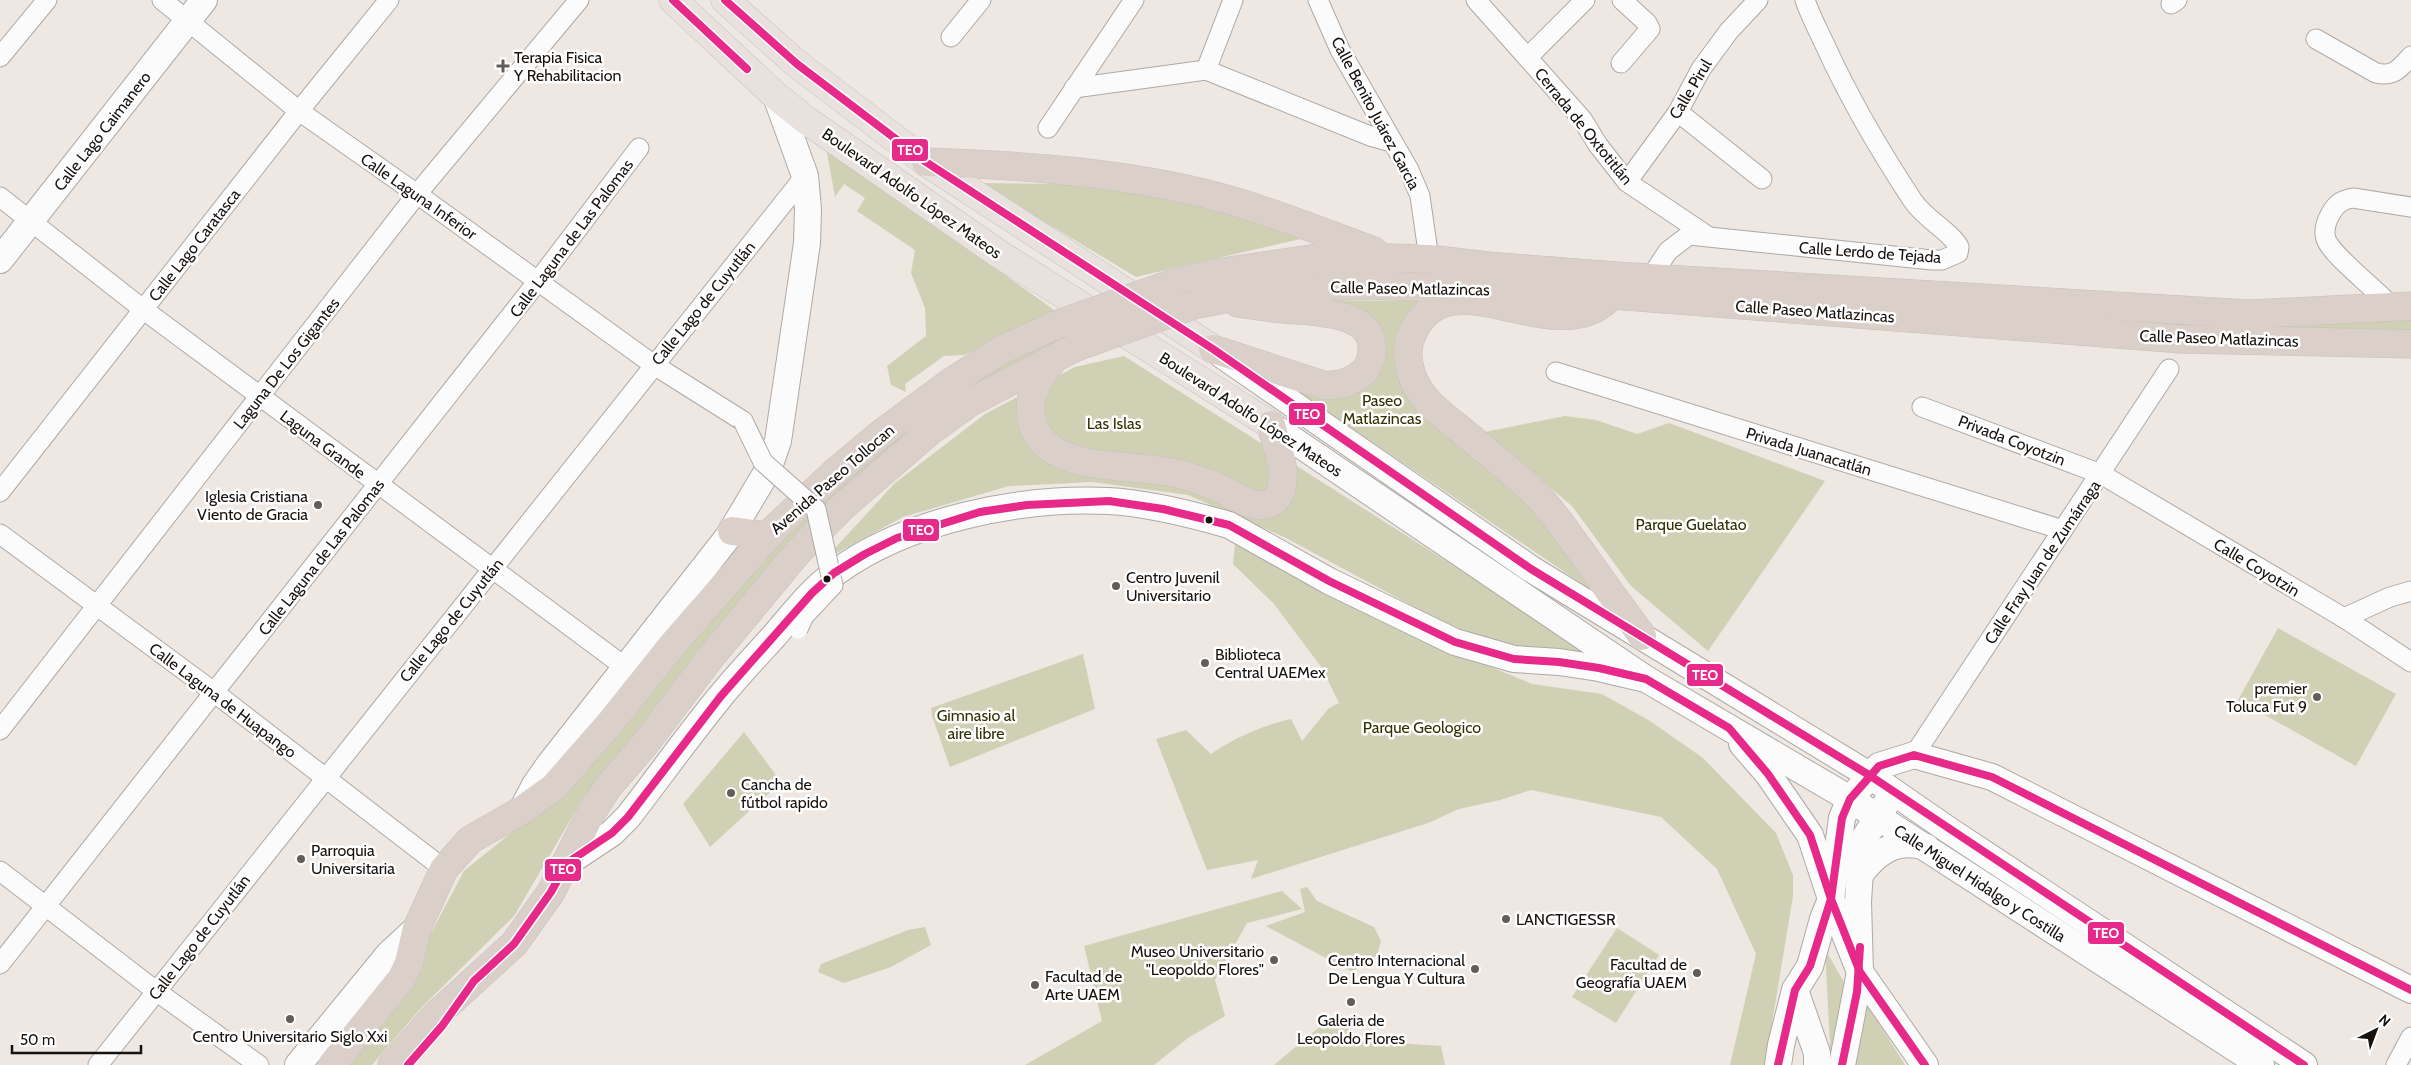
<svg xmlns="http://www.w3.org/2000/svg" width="2411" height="1065" viewBox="0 0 2411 1065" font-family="Cabin,sans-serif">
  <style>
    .green { fill: #d0d0b4 }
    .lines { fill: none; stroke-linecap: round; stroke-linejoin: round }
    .street-casing { stroke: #aea9a5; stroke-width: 21 }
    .secondary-casing { stroke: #aea9a5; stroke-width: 28 }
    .primary-casing { stroke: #c6c2c0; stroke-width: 29 }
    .highway-casing { stroke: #c6c2c0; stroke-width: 29 }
    .street { stroke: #fcfbfb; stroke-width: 19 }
    .secondary { stroke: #fcfbfb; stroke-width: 26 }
    .primary { stroke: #e9e1de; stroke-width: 28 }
    .highway { stroke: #dbcfca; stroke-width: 28 }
    .street-bridge-casing { stroke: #aea9a5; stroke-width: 21; stroke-linecap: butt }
    .highway-bridge-casing { stroke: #c6c2c0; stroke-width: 29; stroke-linecap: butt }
    .street-bridge { stroke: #fcfbfb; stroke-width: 19 }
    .highway-bridge { stroke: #dbcfca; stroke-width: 28 }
    .bus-1-casing { stroke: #fff; stroke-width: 11 }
    .bus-1 { stroke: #e7298a; stroke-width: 8 }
    .poi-dot { fill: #625d59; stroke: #fff; stroke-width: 2 }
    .bus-dot { fill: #17120f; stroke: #fff; stroke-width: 2 }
    .labels { text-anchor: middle; stroke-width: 5; stroke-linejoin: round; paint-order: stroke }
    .poi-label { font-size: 16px; fill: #17120f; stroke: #fff; text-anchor: start }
    .street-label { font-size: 16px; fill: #17120f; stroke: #fff }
    .park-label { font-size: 16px; fill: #2f3200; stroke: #fff }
    .line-badge { stroke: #fff; stroke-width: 2 }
    .badge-label { font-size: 14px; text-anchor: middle; font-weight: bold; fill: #fff }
  </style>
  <rect width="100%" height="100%" fill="#eee7e2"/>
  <!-- green -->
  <g class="green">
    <path d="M826,147L1057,312L964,355L944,356L905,384L906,392L891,385L887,366L926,336L925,308L911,273L915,250L857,211L865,198L844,184L835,197Z"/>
    <path d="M980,183L1070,184L1178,199L1305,238L1136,277Z"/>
    <path d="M1293,269H1366L2411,320V340L2233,330L1396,276L1101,327L809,529L584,797L514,916L423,1006L372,1065H341L406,980L464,871L564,790L773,539L941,400L1052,336Z"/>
    <path d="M1280,300L1430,301L1397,348L1533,506L1603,598L1285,383L1321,394L1380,340Z"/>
    <path d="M1124,356L1597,657L1496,646L1437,619L1286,538L1188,495L1092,482L1009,486L903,517L824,560L895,483L985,414L1075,367Z"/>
    <path d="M1565,416L1596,420L1637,434L1669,423L1825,481L1708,651L1631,586L1572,506L1484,432Z"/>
    <path d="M1235,544L1378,620L1532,684L1602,694L1650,721L1703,758L1776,833L1793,875V896L1765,1065H1730L1756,954L1717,869L1661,817L1531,790L1500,800L1459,809L1428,823L1251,879L1258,860L1207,870L1156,739L1186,730L1211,754C1236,737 1261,726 1291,719L1302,741L1329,708L1339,703L1322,668L1274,604L1233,564Z"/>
    <path d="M2278,628L2396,694L2356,766L2238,700Z"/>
    <path d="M1083,654L1095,709L950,767L932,716L931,708Z"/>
    <path d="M744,732L781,782L710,847L683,804Z"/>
    <path d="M1307,887L1317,901L1374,927L1381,941L1377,955L1352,972L1266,926L1305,912L1300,889Z"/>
    <path d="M1282,891L1302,909L1247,923L1215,980L1225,1016L1188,1038L1154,1065H1025L1102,1021L1084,946Z"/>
    <path d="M925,927L931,945L891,967L844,983L818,972L821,964L908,930Z"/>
    <path d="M1617,928L1659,955L1616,1023L1572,997Z"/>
    <path d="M1825,949L1845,984L1830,1065H1827L1830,1043Z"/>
    <path d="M1863,998L1905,1065H1850Z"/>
    <path d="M1323,1024L1349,1028L1351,1040L1441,1046L1445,1065H1274Z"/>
  </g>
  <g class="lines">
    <!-- street casing -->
    <g class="street-casing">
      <g id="street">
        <path d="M162,0L299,111L417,194L654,365L743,421"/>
        <path d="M1318,0L1340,50L1409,170L1420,196L1429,259"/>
        <path d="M1476,0L1582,119L1598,145L1627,182L1706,235"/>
        <path d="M2171,4L2177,0"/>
        <path d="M951,37L981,0"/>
        <path d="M2316,39L2376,73C2394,77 2399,69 2411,56"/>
        <path d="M0,57L47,0"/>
        <path d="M1528,57L1585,0"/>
        <path d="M1621,63L1650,29L1647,23L1622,0"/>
        <path d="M1206,70L1233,0"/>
        <path d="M1074,88L1206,70L1370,136L1392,142"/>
        <path d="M1678,112L1762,179"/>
        <path d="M1048,128L1134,0"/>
        <path d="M1627,182L1678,112L1701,69L1729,31L1758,0"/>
        <path d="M0,197L144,310L625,667"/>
        <path d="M1651,277L1668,251L1689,235L1932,260H1942L1958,253L1959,247C1951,232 1925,219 1913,201C1880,151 1850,100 1825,45C1818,30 1810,15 1805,0"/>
        <path d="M2391,306C2377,290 2331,255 2326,239C2323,230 2327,220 2331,213C2337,203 2342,200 2353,198L2411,207"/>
        <path d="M1556,372L2063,530"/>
        <path d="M1922,407L2101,474L2344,618L2411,662"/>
        <path d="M0,492L299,111L389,0"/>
        <path d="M0,534L215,693L444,869"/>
        <path d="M2344,618L2390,597L2411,591"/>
        <path d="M0,730L417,194L579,0"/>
        <path d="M1914,755L2169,369"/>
        <path d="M0,871L156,991L259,1065"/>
        <path d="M0,964L538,281L639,148"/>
        <path d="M98,1065L805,176"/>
        <path d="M2396,1065L2411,1037"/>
      </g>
    </g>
    <!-- secondary casing -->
    <g class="secondary-casing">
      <g id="secondary">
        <path d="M0,260L204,0"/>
        <path d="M1222,355L1531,569L1869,775L1950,831L2304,1065"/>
        <path d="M1271,425L1646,679L1850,799L2261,1065"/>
        <path d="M1742,744L1768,774L1810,835L1831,899L1860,972L1925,1065"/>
        <path d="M522,810L535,785L549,765L728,537L768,470L778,441L807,243L808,209L805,176L776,96"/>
        <path d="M567,863L612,833L628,817C659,777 688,736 720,697C737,676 756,656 775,635C793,614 812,589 835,573C907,520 1019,497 1108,501C1148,503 1191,514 1229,525L1329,581L1455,642L1514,659L1559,662L1599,668L1646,679"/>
        <path d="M1859,876C1876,852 1896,838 1926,847"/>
        <path d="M1795,990L1817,1053V1065"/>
        <path d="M298,1065L389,954L417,928"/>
        <path d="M1778,1065L1781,1045L1795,990L1810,966L1823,919L1831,899L1842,818L1850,799L1879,766L1914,755L1992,777L2411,990"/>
        <path d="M1842,1065L1860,972L1858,901L1862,842L1887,802"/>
      </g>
    </g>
    <!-- primary casing -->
    <g class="primary-casing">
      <g id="primary">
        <path d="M673,0L776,96L806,120L999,254L1271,425"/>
        <path d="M725,0L797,64L926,162L1213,349"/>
      </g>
    </g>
    <!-- highway casing -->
    <g class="highway-casing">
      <g id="highway">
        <path d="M926,162C1014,165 1104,171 1190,190C1254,204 1314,229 1374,251"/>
        <path d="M1171,284L1216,273L1317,258H1392L1429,259L1488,266L1616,276L2249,314L2411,306"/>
        <path d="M1612,295C1556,358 1447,248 1411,337C1404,354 1410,377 1420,391C1428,405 1443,415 1455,425C1481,447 1508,468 1533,491C1551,508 1565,530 1580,550C1600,579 1621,607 1642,636"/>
        <path d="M1193,305L1287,287L1369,285L1612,295L2181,339L2411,344"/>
        <path d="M1213,349L1323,385C1338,386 1354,382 1365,370C1370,364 1372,357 1372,349C1374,310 1310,312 1284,309C1269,308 1254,305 1238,303"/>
        <path d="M1054,359C1039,377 1026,397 1032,421C1045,476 1136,462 1179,474C1191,477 1203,481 1215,486C1234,494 1262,519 1279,495C1289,472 1277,448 1271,425"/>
        <path d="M732,531L767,536"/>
        <path d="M332,1065L402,978L409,963L417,928L444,869L470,840L522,810L554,787L610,723L674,643L773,530L834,473L882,433L951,382L1001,350L1056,325"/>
        <path d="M392,1065L435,1016L514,944L551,892L590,815L608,787L645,744L710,658L798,552L842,507L929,432L969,403L1076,347"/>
      </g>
    </g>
    <!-- street -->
    <use href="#street" class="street"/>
    <!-- secondary -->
    <use href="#secondary" class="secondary"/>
    <!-- primary -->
    <use href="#primary" class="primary"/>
    <!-- highway -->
    <use href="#highway" class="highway"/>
    <!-- street-bridge casing -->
    <g class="street-bridge-casing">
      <path id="street-bridge" d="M743,421L763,462L816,509L833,585L804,616L798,629"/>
    </g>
    <!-- highway-bridge casing -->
    <g class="highway-bridge-casing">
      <g id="highway-bridge">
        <path d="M1056,325L1171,284"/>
        <path d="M1076,347L1193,305"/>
      </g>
    </g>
    <!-- street-bridge -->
    <use href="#street-bridge" class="street-bridge"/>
    <!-- highway-bridge -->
    <use href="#highway-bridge" class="highway-bridge"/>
    <!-- bus-1 casing -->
    <g class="bus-1-casing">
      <g id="bus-1">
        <path d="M673,0L747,69"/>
        <path d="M725,0L797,64L926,162L1213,349L1531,569L1869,775L2304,1065"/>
        <path d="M408,1065L442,1026L474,981L514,944L551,892L567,863L612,833L628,817L721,696L812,593L834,573L865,554L897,538L980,512L1027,505L1109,501L1163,509L1229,525L1329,581L1455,642L1514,659L1559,662L1599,668L1646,679L1729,728L1768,774L1810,835L1831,899L1860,972L1925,1065"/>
        <path d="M1778,1065L1795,990L1810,966L1831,899L1842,818L1850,799L1879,766L1914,755L1992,777L2411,990"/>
        <path d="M1842,1065L1857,992L1860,947"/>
      </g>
    </g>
    <!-- bus-1 -->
    <use href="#bus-1" class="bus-1"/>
  </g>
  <!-- markers -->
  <g class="poi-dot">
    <path d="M500.5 58.5h5v5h5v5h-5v5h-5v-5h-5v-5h5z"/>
    <circle cx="318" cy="505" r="5"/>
    <circle cx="1116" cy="586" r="5"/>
    <circle cx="1205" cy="663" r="5"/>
    <circle cx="2317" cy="697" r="5"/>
    <circle cx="731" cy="793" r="5"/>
    <circle cx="301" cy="859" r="5"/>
    <circle cx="1506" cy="919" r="5"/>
    <circle cx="1274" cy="960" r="5"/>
    <circle cx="1475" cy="969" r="5"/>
    <circle cx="1697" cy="973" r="5"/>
    <circle cx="1035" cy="985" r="5"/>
    <circle cx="1351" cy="1002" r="5"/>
    <circle cx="290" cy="1019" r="5"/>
  </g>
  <g class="bus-dot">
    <circle cx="1209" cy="520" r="4.5"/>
    <circle cx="827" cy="579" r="4.5"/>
  </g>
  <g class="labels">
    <!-- poi labels -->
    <g class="poi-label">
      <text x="514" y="63">Terapia Fisica<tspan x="514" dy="18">Y Rehabilitacion</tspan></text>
      <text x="308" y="502" text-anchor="end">Iglesia Cristiana<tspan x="308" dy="18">Viento de Gracia</tspan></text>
      <text x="1126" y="583">Centro Juvenil<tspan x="1126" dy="18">Universitario</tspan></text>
      <text x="1215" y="660">Biblioteca<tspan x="1215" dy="18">Central UAEMex</tspan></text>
      <text x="2307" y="694" text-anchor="end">premier<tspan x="2307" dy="18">Toluca Fut 9</tspan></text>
      <text x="741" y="790">Cancha de<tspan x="741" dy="18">fútbol rapido</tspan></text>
      <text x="311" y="856">Parroquia<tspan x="311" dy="18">Universitaria</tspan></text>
      <text x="1516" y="925">LANCTIGESSR</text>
      <text x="1264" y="957" text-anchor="end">Museo Universitario<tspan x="1264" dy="18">"Leopoldo Flores"</tspan></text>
      <text x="1465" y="966" text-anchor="end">Centro Internacional<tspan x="1465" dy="18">De Lengua Y Cultura</tspan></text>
      <text x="1687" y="970" text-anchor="end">Facultad de<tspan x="1687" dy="18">Geografía UAEM</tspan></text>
      <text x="1045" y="982">Facultad de<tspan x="1045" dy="18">Arte UAEM</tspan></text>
      <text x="1351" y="1026" text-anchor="middle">Galeria de<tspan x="1351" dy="18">Leopoldo Flores</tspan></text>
      <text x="290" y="1042" text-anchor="middle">Centro Universitario Siglo Xxi</text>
    </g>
    <!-- street labels -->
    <g class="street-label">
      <text transform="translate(1690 89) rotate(-59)" y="6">Calle Pirul</text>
      <text transform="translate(1376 113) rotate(62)" y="6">Calle Benito Juárez Garcia</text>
      <text transform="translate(1584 126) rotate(51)" y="6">Cerrada de Oxtotitlán</text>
      <text transform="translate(102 131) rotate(-52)" y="6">Calle Lago Caimanero</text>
      <text transform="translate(912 193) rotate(35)" y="6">Boulevard Adolfo López Mateos</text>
      <text transform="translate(419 196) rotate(35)" y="6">Calle Laguna Inferior</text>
      <text transform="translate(571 238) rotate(-53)" y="6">Calle Laguna de Las Palomas</text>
      <text transform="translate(194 245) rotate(-52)" y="6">Calle Lago Caratasca</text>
      <text transform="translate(1870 252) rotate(4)" y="6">Calle Lerdo de Tejada</text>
      <text transform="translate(1410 288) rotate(1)" y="6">Calle Paseo Matlazincas</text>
      <text transform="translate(703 303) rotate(-51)" y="6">Calle Lago de Cuyutlán</text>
      <text transform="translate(1815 311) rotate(4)" y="6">Calle Paseo Matlazincas</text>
      <text transform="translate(2219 338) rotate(2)" y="6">Calle Paseo Matlazincas</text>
      <text transform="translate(286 363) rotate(-52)" y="6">Laguna De Los Gigantes</text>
      <text transform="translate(1251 414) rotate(33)" y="6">Boulevard Adolfo López Mateos</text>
      <text transform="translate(2012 440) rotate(21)" y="6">Privada Coyotzin</text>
      <text transform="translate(323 444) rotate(37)" y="6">Laguna Grande</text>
      <text transform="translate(1809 451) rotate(17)" y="6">Privada Juanacatlán</text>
      <text transform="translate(832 479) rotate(-41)" y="6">Avenida Paseo Tollocan</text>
      <text transform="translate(321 557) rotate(-52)" y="6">Calle Laguna de Las Palomas</text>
      <text transform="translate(2042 562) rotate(-56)" y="6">Calle Fray Juan de Zumárraga</text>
      <text transform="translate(2257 567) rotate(31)" y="6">Calle Coyotzin</text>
      <text transform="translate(451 620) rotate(-51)" y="6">Calle Lago de Cuyutlán</text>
      <text transform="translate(223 700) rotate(37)" y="6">Calle Laguna de Huapango</text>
      <text transform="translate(1980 883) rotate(33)" y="6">Calle Miguel Hidalgo y Costilla</text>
      <text transform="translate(199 937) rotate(-52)" y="6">Calle Lago de Cuyutlán</text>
    </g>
    <!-- park labels -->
    <g class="park-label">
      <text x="1382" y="406">Paseo<tspan x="1382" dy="18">Matlazincas</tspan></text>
      <text x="1114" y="429">Las Islas</text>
      <text x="1691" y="530">Parque Guelatao</text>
      <text x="976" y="721">Gimnasio al<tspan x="976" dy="18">aire libre</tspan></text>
      <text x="1422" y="733">Parque Geologico</text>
    </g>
  </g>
  <g class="line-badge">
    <rect x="891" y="138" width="38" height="24" rx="5" fill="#e7298a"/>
    <rect x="1288" y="402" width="38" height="24" rx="5" fill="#e7298a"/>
    <rect x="902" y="518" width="38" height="24" rx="5" fill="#e7298a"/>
    <rect x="1686" y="663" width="38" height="24" rx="5" fill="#e7298a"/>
    <rect x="544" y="858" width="38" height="24" rx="5" fill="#e7298a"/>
    <rect x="2087" y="921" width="38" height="24" rx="5" fill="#e7298a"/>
  </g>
  <g class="badge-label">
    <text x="910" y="155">TEO</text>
    <text x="1307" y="419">TEO</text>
    <text x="921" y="535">TEO</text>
    <text x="1705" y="680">TEO</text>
    <text x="563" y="874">TEO</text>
    <text x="2106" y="938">TEO</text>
  </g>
  <!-- north arrow -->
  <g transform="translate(2376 1030) rotate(42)" stroke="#ffffff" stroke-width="4" paint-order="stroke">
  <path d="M0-4L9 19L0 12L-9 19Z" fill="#17120f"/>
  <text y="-8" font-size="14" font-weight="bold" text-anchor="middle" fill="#17120f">N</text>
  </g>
  <!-- scale -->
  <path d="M12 1045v8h129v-8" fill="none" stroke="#17120f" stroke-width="2.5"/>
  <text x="20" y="1045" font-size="15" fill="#17120f" stroke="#ffffff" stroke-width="4" paint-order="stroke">50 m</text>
</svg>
